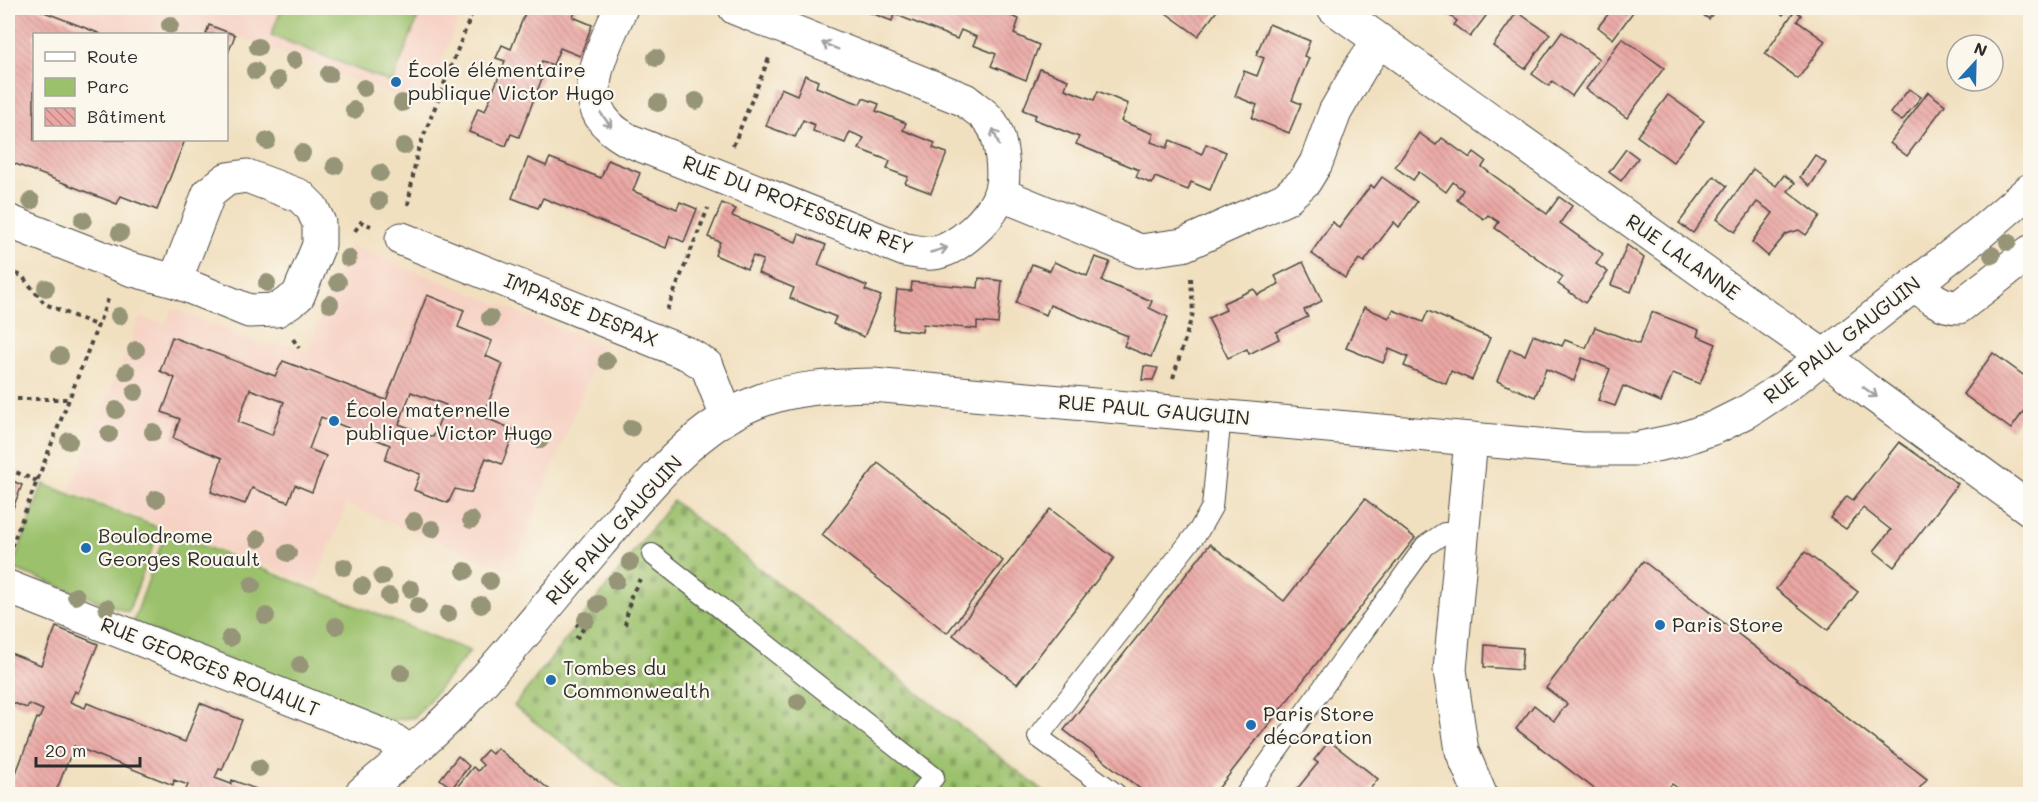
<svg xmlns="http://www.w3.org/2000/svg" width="2038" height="802" viewBox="0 0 2038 802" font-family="Mali,sans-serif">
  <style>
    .built { fill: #f6d2c4 }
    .cemetery { fill: url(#cemetery-stones); stroke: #63764c; stroke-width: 1.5 }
    .park { fill: #9bc16c; stroke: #63764c; stroke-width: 1.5 }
    .building { fill: url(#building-back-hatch); fill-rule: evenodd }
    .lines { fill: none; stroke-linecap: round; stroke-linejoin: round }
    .lane-casing { stroke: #494641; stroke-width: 22 }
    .street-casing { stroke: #494641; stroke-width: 35 }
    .path { stroke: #494641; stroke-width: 4; stroke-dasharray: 4.5 4.5; stroke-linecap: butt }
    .lane { stroke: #fff; stroke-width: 20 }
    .street { stroke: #fff; stroke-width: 33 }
    .tree { fill: #979578 }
    .oneway { stroke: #a0a0a0 }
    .poi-dot { fill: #1f6fb2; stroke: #fbf7ec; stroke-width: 2 }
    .labels { text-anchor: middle; stroke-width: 4.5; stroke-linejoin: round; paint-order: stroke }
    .poi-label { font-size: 20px; fill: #2b2b2b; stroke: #fbf7ec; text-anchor: start }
    .street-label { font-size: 20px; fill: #2b2b2b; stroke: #fbf7ec }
  </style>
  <defs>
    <pattern id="cemetery-stones" width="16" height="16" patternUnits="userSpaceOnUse" patternTransform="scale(1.5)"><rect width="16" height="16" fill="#9bc16c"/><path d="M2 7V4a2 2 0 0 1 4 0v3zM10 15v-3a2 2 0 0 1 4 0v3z" fill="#7f9d59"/></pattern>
    <pattern id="building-back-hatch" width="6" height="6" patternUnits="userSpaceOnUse" patternTransform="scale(1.5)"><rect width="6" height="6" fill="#eba7a4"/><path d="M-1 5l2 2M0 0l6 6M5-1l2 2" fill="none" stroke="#bf8886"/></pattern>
  </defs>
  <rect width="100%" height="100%" fill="#fbf7ec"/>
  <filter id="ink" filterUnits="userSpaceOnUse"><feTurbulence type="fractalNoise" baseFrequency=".0167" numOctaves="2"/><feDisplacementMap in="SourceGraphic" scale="12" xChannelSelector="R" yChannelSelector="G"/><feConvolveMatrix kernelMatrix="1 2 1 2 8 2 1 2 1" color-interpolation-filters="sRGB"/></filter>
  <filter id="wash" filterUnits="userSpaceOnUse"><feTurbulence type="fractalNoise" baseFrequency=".008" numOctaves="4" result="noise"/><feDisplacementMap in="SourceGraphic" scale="24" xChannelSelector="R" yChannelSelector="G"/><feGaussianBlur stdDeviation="1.35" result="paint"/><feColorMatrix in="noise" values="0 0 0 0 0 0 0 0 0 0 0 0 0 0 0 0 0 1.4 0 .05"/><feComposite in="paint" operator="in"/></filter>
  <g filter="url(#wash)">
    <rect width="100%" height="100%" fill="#f1e0c0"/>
    <!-- built -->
    <g class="built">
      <path d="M34,8H463L424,107L235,35L227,56L226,34H102Z"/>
      <path d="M350,245L601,345L512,571L346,505L315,585L70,490L140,317L165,324L172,309L266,346L289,344L307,352Z"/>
    </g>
    <!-- cemetery -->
    <path class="cemetery" d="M673,501L1047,794H629L514,706Z"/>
    <!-- park -->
    <g class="park">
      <path d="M282,8H395L418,17L392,83L271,35Z"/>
      <path d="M43,484L160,528L128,612L12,568Z"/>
      <path d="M166,531L470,651L415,717L387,721L133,623Z"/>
    </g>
    <g id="blocks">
      <!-- building -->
      <g class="building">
        <path d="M8,8H34L101,34H34V140H185L157,210L121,196L117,204L8,161Z"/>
        <path d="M527,8H577L573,17L592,25L580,56L560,48L553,65L542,61L537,74L543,76L519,137L511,134L506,146L469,132L478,108L485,111L505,61L496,58L502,45L511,49Z"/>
        <path d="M858,8H989L1019,19L1014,34L1039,45L1026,80L991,66L996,54L973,45L977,37L961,30L957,39L894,14L892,21Z"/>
        <path d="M1159,8H1219L1198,36Z"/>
        <path d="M1439,8H1492L1470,37L1454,25L1457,21Z"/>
        <path d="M1613,8H1636L1613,39L1598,27Z"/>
        <path d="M1692,8H1717L1709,19Z"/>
        <path d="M1773,8H1788L1783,15Z"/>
        <path d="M1795,10L1801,15L1797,21L1825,41L1798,79L1765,54Z"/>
        <path d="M1517,12L1550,34L1525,69L1493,46Z"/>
        <path d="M1269,24L1310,41L1304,56L1309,58L1292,100L1301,104L1289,133L1252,118L1257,105L1235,96L1244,71L1257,76L1264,58L1256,55Z"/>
        <path d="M209,25L235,35L227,56L226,34H206Z"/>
        <path d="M1562,32L1599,59L1572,96L1552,81L1549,86L1532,74Z"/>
        <path d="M1622,38L1664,68L1627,118L1586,89Z"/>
        <path d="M1040,69L1068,80L1065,89L1094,100L1098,91L1128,104L1121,121L1154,134L1151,142L1167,148L1170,140L1202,154L1206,144L1226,152L1210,190L1191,182L1188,190L1155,177L1152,184L1136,177L1139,170L1076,144L1079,137L1034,119L1036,115L1023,110Z"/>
        <path d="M805,75L818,81L816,87L860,104L863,98L879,104L876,111L906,123L903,130L935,143L933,148L947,153L931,193L905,183L908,177L887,169L890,161L859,149L864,138L850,132L845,143L813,131L815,125L803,120L795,137L766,126L781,88L797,95Z"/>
        <path d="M1909,89L1921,97L1902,121L1890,113Z"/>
        <path d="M1928,92L1945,105L1907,156L1890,143Z"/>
        <path d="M1668,95L1704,121L1673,162L1637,136Z"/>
        <path d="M1419,133L1436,145L1442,138L1470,158L1474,152L1486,161L1482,167L1547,214L1559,197L1572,206L1560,223L1603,254L1596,264L1608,272L1585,303L1558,284L1563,277L1495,228L1499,222L1488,215L1484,219L1457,200L1463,190L1453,182L1446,192L1419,172L1413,180L1395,167Z"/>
        <path d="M1626,149L1638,158L1621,181L1609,172Z"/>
        <path d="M1815,155L1826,163L1810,186L1800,177Z"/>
        <path d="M528,158L546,166L550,158L601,178L608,160L640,173L633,191L677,209L680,202L697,209L684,242L670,236L666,248L543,198L538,208L512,198Z"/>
        <path d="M1753,169L1776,186L1784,175L1795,183L1788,191L1820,216L1806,235L1799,230L1786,234L1768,256L1752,242L1773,213L1757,202L1735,232L1717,219Z"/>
        <path d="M1714,176L1727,186L1693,233L1679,223Z"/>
        <path d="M1382,177L1417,202L1399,227L1394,222L1364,262L1359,259L1345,278L1311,253L1333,222L1339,228L1371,185L1374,188Z"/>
        <path d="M722,203L736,209L732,216L796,242L799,234L826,245L818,265L867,286L865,290L881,296L864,337L833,324L836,317L790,298L794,288L758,273L763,260L753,256L747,269L715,255L720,242L708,237Z"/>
        <path d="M1627,245L1644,258L1631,292L1611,285Z"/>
        <path d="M1095,257L1110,262L1102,281L1152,301L1149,308L1168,317L1151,357L1124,346L1128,336L1050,305L1046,315L1016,303L1032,264L1050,271L1054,262L1087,276Z"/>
        <path d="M1303,262L1322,301L1304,310L1308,317L1276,332L1279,339L1249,354L1247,349L1228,358L1208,318L1226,310L1223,303L1254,289L1258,295L1279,284L1275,276Z"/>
        <path d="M979,278L1002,281L998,324L977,322V329L923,324L922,332L893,329L897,290L911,291L912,282L978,288Z"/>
        <path d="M427,295L464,310L458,327L492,341L486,356L503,364L483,417L515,430L502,464L486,458L471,493L455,489L448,503L414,490L420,474L385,460L390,445L321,417L309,449L326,456L312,492L295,485L288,502L252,488L245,504L211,492L222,458L173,438L180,419L162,412L175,378L160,371L172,337L275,376L283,361L386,400ZM250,389L284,402L272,435L238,422ZM411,392L446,405L433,437L399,424Z"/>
        <path d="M1364,307L1389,318L1393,310L1423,322L1428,311L1490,338L1472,380L1451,371L1446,384L1404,366L1408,357L1389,349L1383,363L1346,348Z"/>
        <path d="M1652,312L1699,330L1697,336L1716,344L1700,384L1673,373L1661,402L1623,386L1615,406L1598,400L1610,369L1582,358L1574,381L1546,369L1535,397L1497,381L1510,349L1525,355L1533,335L1562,346L1565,340L1586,348L1595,327L1639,344Z"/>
        <path d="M1993,353L2030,380V402L2011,429L1963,394Z"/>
        <path d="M1144,366L1158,368L1153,380H1142Z"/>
        <path d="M1899,442L1958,484L1894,567L1874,551L1891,530L1863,508L1846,529L1830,518L1847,496L1853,500Z"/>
        <path d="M878,463L1003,561L947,633L822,535Z"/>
        <path d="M8,479L22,485L8,521Z"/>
        <path d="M1365,499L1415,538L1214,794H1147L1064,730L1210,544L1284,601Z"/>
        <path d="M1050,509L1114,558L1017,684L953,635Z"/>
        <path d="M1805,552L1858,592L1828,630L1776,589Z"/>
        <path d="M1643,561L1927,779L1915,794H1686L1672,784L1668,789L1674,794H1601L1516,729L1534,705L1554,721L1567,704L1546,688Z"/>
        <path d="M56,627L98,644L78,693L75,691L70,702L85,708L87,703L185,742L200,703L242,720L222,770L219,769L215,778L231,784L232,780L269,794H184L188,785L174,780L173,785L74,746L55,794H8L37,718L39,719L43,710L29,704L27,708L8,701V652L41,665Z"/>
        <path d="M1485,645L1523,648L1521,670L1484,667Z"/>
        <path d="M1329,741L1378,779L1366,794H1293L1318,763L1314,760Z"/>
        <path d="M497,748L555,794H456L453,792L473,767L478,771L483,765L478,760L487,750L492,754Z"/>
        <path d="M458,756L469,766L452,788L440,779Z"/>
      </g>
    </g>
  </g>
  <g filter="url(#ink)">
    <use href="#blocks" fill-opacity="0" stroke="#494641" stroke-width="1.5"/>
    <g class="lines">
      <!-- lane casing -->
      <g class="lane-casing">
        <g id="lane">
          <path d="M652,554L934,777L920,794"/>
          <path d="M1116,794L1038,737L1199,530L1212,507L1221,415"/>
          <path d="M1246,794L1425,546L1444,533H1463"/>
        </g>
      </g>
      <!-- street casing -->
      <g class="street-casing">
        <g id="street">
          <path d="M621,8C607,40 575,96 609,126C614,132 622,136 628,140L905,250C914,251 925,254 933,253C957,251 994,216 1000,193C1006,176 1002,136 990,121C984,113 973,107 965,100L735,8"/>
          <path d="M1334,8L1740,298L1824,356L1864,388L2030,509"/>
          <path d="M1000,194L1140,251L1183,245L1285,199L1305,181L1316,163L1335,112L1361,67L1379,41"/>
          <path d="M8,221L130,269L175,281L249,311L277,310L298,296L319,245V223L312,208L300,196L247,176L227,179L209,193L175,281"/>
          <path d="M402,239L688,354L707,366L727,417"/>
          <path d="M1916,283C1928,296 1940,307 1959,307L2030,252"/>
          <path d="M1471,439L1450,670L1462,751L1480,794"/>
          <path d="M8,587L390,738L410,752"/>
          <path d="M361,794C395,765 433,736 463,703C511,652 554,597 599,544C643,492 693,427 757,402C794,387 834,386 873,385L1582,449H1636L1679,440L1716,427L1748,411L1786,386L1980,233L2030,190"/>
        </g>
      </g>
      <!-- path -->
      <g class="path">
        <path d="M733,146L769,58"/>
        <path d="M408,205L417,153L474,8"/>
        <path d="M355,231L361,222L371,226"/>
        <path d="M8,270L22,276L45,304L98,326"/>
        <path d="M667,310L708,208"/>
        <path d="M293,339L299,348"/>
        <path d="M1173,378L1193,313L1191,278"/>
        <path d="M8,399H69"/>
        <path d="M8,469L37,481"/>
        <path d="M8,555L109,297"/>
        <path d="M625,625L631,596L640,579"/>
        <path d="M576,639L583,629L576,624"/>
      </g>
      <!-- lane -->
      <use href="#lane" class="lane"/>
      <!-- street -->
      <use href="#street" class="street"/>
    </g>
    <!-- trees -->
    <g class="tree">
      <circle cx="170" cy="25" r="9"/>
      <circle cx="258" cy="47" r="9"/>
      <circle cx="656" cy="58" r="9"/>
      <circle cx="294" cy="60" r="9"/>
      <circle cx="255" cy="71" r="9"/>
      <circle cx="329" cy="74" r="9"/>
      <circle cx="278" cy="80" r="9"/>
      <circle cx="364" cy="88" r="9"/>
      <circle cx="696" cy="101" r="9"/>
      <circle cx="402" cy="103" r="9"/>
      <circle cx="658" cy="103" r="9"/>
      <circle cx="354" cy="110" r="9"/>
      <circle cx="267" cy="141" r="9"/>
      <circle cx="404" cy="146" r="9"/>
      <circle cx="302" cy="153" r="9"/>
      <circle cx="335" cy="166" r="9"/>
      <circle cx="380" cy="173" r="9"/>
      <circle cx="31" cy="201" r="9"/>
      <circle cx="379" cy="201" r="9"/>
      <circle cx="83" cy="220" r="9"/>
      <circle cx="120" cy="233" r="9"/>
      <circle cx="2008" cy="242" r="9"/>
      <circle cx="1992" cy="255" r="9"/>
      <circle cx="348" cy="258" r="9"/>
      <circle cx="338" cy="282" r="9"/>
      <circle cx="267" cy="283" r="9"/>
      <circle cx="46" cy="288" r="9"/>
      <circle cx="330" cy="304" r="9"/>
      <circle cx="119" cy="316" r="9"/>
      <circle cx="490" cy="318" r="9"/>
      <circle cx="136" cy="350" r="9"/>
      <circle cx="60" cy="356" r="9"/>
      <circle cx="607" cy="361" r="9"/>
      <circle cx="127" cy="372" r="9"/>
      <circle cx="135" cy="392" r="9"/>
      <circle cx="116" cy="410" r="9"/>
      <circle cx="631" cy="428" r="9"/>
      <circle cx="153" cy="432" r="9"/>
      <circle cx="109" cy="434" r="9"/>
      <circle cx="540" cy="440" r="9"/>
      <circle cx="69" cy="441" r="9"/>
      <circle cx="156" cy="499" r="9"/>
      <circle cx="471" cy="520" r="9"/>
      <circle cx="414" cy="521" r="9"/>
      <circle cx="432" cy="529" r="9"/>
      <circle cx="258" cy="539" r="9"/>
      <circle cx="288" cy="553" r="9"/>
      <circle cx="630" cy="562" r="9"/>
      <circle cx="344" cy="567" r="9"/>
      <circle cx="465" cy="571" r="9"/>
      <circle cx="382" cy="577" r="9"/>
      <circle cx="490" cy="581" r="9"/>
      <circle cx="616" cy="581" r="9"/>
      <circle cx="252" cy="585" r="9"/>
      <circle cx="362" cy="586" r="9"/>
      <circle cx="411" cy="589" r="9"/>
      <circle cx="76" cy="596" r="9"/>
      <circle cx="389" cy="596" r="9"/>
      <circle cx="598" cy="604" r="9"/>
      <circle cx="481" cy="605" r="9"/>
      <circle cx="418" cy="606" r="9"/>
      <circle cx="107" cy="608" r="9"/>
      <circle cx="448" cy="614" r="9"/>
      <circle cx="266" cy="616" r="9"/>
      <circle cx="586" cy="620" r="9"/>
      <circle cx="336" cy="626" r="9"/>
      <circle cx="230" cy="638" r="9"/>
      <circle cx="300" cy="665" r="9"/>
      <circle cx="401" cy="673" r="9"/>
      <circle cx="798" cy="702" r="9"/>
      <circle cx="259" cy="768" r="9"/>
    </g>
    <!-- one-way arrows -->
    <defs><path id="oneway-shaft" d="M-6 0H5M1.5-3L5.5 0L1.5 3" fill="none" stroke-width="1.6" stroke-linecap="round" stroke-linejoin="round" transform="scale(1.5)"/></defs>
    <g class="oneway">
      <use href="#oneway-shaft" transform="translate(830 46) rotate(-158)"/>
      <use href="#oneway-shaft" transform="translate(606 120) rotate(53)"/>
      <use href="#oneway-shaft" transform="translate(996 137) rotate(-110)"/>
      <use href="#oneway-shaft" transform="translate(939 250) rotate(-16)"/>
      <use href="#oneway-shaft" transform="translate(1870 392) rotate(36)"/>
    </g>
  </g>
  <!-- markers -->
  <g class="poi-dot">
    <circle cx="396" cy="82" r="6"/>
    <circle cx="334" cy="421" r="6"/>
    <circle cx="86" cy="548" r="6"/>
    <circle cx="1660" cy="625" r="6"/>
    <circle cx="551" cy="680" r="6"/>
    <circle cx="1251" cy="725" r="6"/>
  </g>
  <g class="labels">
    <!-- poi labels -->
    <g class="poi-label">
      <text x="408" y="77">École élémentaire<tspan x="408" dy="23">publique Victor Hugo</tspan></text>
      <text x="346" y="417">École maternelle<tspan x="346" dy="23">publique Victor Hugo</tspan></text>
      <text x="98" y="543">Boulodrome<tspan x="98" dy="23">Georges Rouault</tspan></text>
      <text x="1672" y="632">Paris Store</text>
      <text x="563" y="675">Tombes du<tspan x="563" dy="23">Commonwealth</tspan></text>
      <text x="1263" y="721">Paris Store<tspan x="1263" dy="23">décoration</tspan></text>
    </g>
    <!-- street labels -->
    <g class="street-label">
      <text transform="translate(798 205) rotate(21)" y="7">RUE DU PROFESSEUR REY</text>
      <text transform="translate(1683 257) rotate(35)" y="7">RUE LALANNE</text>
      <text transform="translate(581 310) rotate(22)" y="7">IMPASSE DESPAX</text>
      <text transform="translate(1842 340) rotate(-38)" y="7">RUE PAUL GAUGUIN</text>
      <text transform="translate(1154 410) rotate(5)" y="7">RUE PAUL GAUGUIN</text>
      <text transform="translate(614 530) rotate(-48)" y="7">RUE PAUL GAUGUIN</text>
      <text transform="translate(210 667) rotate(22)" y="7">RUE GEORGES ROUAULT</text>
    </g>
  </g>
  <!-- margin -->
  <rect width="2038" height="802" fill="none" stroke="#fbf7ec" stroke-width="30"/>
  <!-- legend -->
  <rect x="33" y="33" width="195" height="108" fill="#fbf7ec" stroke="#a8a59f" stroke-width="1.5"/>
  <rect x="45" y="52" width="30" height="9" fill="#ffffff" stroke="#a8a59f" stroke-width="1.5"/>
  <text x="87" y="63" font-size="18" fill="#2b2b2b">Route</text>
  <rect x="45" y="78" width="30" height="18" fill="#9bc16c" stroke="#a8a59f" stroke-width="1.5"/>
  <text x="87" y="93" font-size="18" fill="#2b2b2b">Parc</text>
  <rect x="45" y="108" width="30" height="18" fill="url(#building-back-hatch)" stroke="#a8a59f" stroke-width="1.5"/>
  <text x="87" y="123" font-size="18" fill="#2b2b2b">Bâtiment</text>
  <!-- north arrow -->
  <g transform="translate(1975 63) rotate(22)"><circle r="28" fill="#fbf7ec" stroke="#a8a59f" stroke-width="1.5"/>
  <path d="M0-4.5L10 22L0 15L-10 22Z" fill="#1f6fb2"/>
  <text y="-9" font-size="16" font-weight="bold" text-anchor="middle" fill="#2b2b2b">N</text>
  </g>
  <!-- scale -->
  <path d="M36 757v9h104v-9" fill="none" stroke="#2b2b2b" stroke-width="3"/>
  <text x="45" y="757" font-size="18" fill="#2b2b2b" stroke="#fbf7ec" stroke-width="4.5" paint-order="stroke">20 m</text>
</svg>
